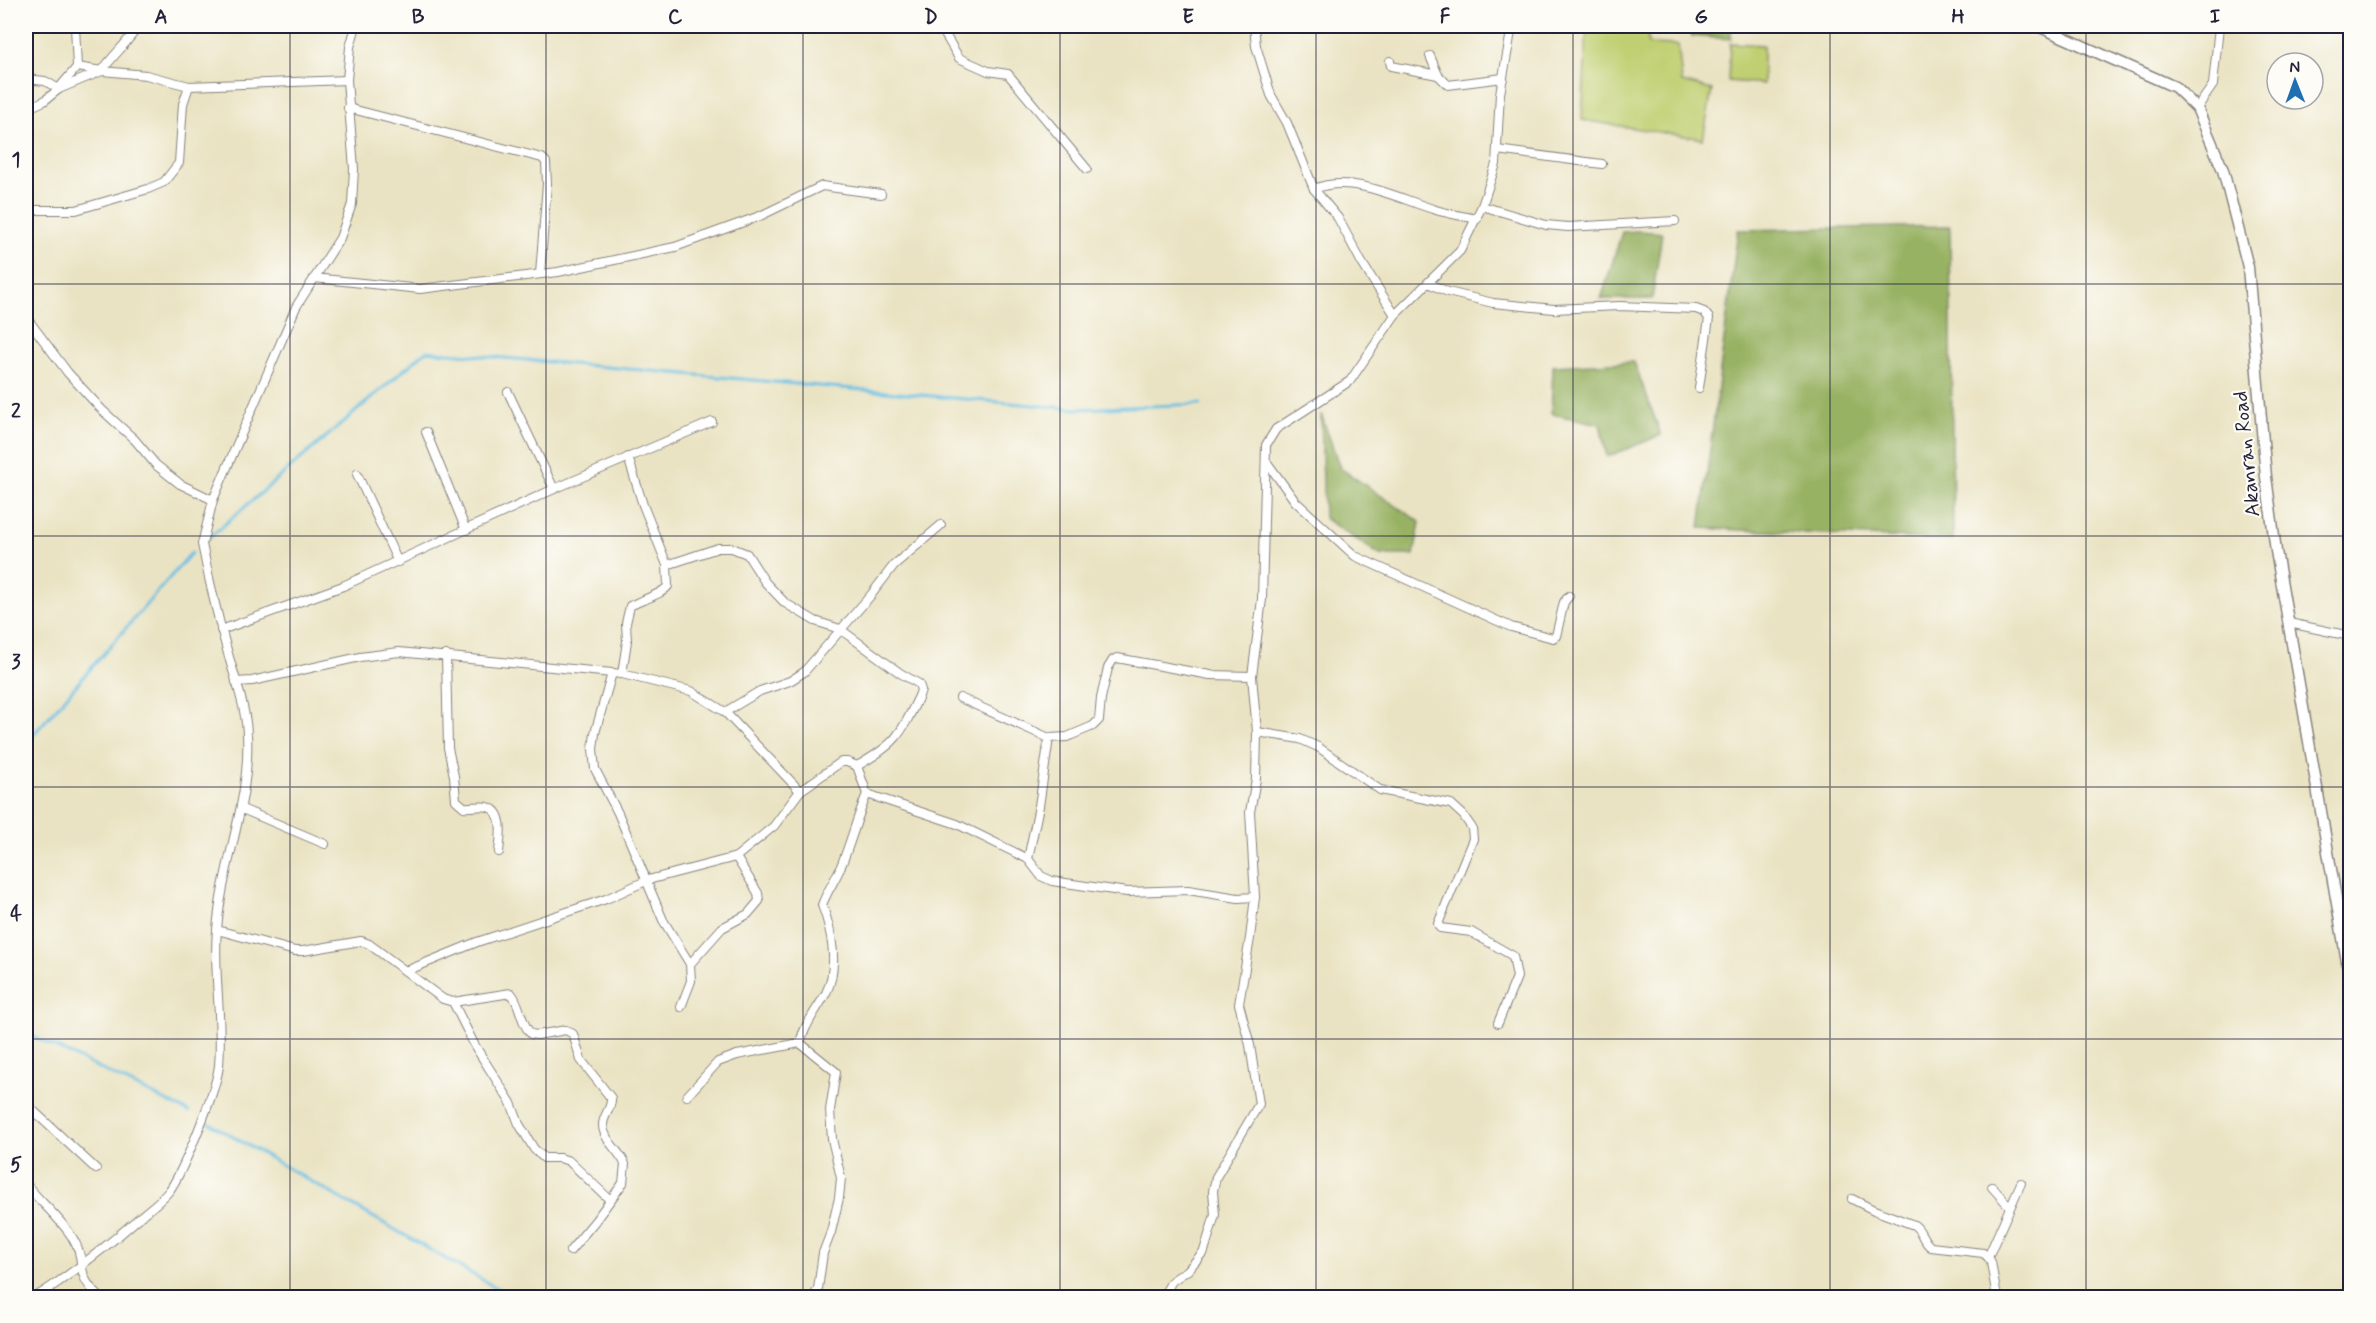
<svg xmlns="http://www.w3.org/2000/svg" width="2376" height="1323" viewBox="0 0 2376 1323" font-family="Mynerve,sans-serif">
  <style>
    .green { fill: #c0cf71; stroke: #717856; stroke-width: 1.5 }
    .forest { fill: #98b263; stroke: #5d6a4f; stroke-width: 1.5 }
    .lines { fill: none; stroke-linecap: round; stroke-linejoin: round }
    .stream { stroke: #65bee2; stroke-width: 3 }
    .minor-casing { stroke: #86827f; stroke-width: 10 }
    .secondary-casing { stroke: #86827f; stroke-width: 13 }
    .minor { stroke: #fff; stroke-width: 8 }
    .secondary { stroke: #fff; stroke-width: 10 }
    .grid { fill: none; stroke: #22223b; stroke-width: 1.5; stroke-opacity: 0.55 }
    .labels { text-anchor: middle; stroke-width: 4.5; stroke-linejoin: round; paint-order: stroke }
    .street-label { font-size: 21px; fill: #22223b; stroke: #fdfcf7 }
    .neatline { fill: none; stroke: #22223b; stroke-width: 2 }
    .grid-label { font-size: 20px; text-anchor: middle; font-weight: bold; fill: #22223b }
  </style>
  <rect width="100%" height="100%" fill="#fdfcf7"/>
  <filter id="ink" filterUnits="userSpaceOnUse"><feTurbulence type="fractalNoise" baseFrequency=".0167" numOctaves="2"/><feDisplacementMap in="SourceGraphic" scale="12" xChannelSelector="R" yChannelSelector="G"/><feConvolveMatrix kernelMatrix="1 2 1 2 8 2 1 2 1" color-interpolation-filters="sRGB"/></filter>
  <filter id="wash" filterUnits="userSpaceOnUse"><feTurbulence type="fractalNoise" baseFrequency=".008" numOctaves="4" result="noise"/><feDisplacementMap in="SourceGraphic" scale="24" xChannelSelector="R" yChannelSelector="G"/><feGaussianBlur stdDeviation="1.35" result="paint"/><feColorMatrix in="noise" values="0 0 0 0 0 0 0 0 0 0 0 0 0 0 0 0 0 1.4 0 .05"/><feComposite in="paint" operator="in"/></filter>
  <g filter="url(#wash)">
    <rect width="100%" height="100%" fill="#eae3c3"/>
    <!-- green -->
    <g class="green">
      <path d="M1587,26H1648V44L1678,45L1682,82L1712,90L1703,139L1582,120Z"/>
      <path d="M1730,43L1763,45V84L1728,81Z"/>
    </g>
    <!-- forest -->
    <g class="forest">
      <path d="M1691,26H1731V39L1692,36Z"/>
      <path d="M1950,226L1953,540L1700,528L1738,230Z"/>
      <path d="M1639,231L1662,233L1652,299H1601L1622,232Z"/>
      <path d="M1634,362L1661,435L1607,457L1600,424L1551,414L1553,366Z"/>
      <path d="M1321,414L1340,468L1420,522L1414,555H1380L1324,518Z"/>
    </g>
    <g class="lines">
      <!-- stream -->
      <g class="stream">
        <path d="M210,537L426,351L1078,409L1201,404"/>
        <path d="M26,743L192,552"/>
        <path d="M26,1033L189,1112"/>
        <path d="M209,1123L514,1298"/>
      </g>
    </g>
  </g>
  <g filter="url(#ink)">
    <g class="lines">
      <!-- minor casing -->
      <g class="minor-casing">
        <g id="minor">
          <path d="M940,26L959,58L988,71L1008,74L1087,169"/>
          <path d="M1254,26L1256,46L1271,95L1287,123L1314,189"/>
          <path d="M1430,56L1438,75L1448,85L1503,78"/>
          <path d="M1390,61L1391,66L1438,75"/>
          <path d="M77,67L102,71C113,55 128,43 138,26"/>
          <path d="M26,79L45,81L59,89L44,101L26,109"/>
          <path d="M60,87L77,67L75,26"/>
          <path d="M59,89L102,71L146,75L189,86"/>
          <path d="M348,108L542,158L546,162L547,184L540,274"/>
          <path d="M2197,108L2213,85L2219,26"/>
          <path d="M1497,150L1602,164"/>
          <path d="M1482,206L1546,225L1568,227L1675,221"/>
          <path d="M26,210H76L148,189L164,182L179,163L183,104L189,86L347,80"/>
          <path d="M314,278L420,289L558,272L675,247L760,216L822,186L881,194"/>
          <path d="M1428,283L1448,292L1493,303L1554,309L1619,306L1696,309L1704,312L1709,318L1699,388"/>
          <path d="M1395,315L1362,263L1338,218L1314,189C1352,173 1399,199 1436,210C1449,214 1463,216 1477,219"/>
          <path d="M26,317L68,373L102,410L135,440L156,465L180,484L213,500"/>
          <path d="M508,392L554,489"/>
          <path d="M426,432L466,530"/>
          <path d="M1266,461L1295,501L1355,556L1511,627L1553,638L1556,636L1564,602L1569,596"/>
          <path d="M357,474L398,562"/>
          <path d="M667,565L718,548H732L747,554L765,582L785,603L815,621L840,629L900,673L919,684L921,690L919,696C900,736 896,744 857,766"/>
          <path d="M2289,623L2350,636"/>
          <path d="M221,630L343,586L554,489L712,422"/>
          <path d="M446,655L448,748L454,776L456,800L464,807C471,808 481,805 488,807C506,812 500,840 499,852"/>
          <path d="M612,673L595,733L593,749L595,769L618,813L663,920L690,964L691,981L681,1007"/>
          <path d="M622,674L627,641L626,623L630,606C641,600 663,594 668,586L667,565L643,505L628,457"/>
          <path d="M236,682L252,681L360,657L399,652L622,674L691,691L725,712L800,791L841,762H847L857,766L867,794L957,824L1028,859L1041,876L1052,881L1127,892L1188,890L1238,898L1255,897"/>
          <path d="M960,698L1049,738L1067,737L1093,726L1099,720L1101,698L1108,668L1113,660L1117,658L1210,675L1252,676"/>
          <path d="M725,712L760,691L790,681L804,672L871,595L894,565L941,525"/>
          <path d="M1257,732L1300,739L1318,747L1380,790L1451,804L1463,815L1472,828L1473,839L1438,924L1440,928L1471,932L1513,956L1517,977L1498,1023"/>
          <path d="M242,809L325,844"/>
          <path d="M1028,859L1039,806L1049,738"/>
          <path d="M217,930L295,951H303L361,941L369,944L443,999L453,1002L511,993C521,1004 520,1023 531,1034L537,1035L566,1030L573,1034L581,1060L611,1098C612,1109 603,1115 603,1125C603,1140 620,1151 625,1164L623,1183L595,1221L570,1251"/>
          <path d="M690,964L722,928L748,914L759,901L758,893L736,857"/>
          <path d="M406,971L477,942L606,899L648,880L736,857L774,826L800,791"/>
          <path d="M453,1002L475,1046L511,1103L519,1124L534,1149L544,1158H560L569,1161L609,1199"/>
          <path d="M687,1096L718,1062L737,1055L800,1043"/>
          <path d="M26,1104L96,1169"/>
          <path d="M26,1184C40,1202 60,1218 72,1237C89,1264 72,1273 101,1298"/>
          <path d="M1992,1187L2010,1207"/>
          <path d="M1852,1199L1874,1210L1914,1225C1922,1230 1922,1241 1931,1247L1983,1253L1988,1257L1991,1262L1997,1298"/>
          <path d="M1988,1257L2021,1183"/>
          <path d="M34,1298C71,1275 106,1247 139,1218C148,1210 161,1201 169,1191C183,1172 217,1089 219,1065C223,1020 213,975 217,930C222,863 251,801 247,734C246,707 234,676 227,650C217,615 209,580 202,544L213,500L296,307L340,238L352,204L354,169L347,80L350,47L356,26"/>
          <path d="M813,1298L818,1289L823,1253L831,1232L839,1198L841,1178L832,1139L830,1110L836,1072L800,1043C804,1025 817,1010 826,993C839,967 832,931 822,905C827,891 836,879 841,866C851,842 857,817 867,794"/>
          <path d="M1162,1298L1172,1281L1188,1270L1204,1251L1215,1215L1213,1191L1216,1177L1259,1104L1250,1045L1239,1004L1250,938L1255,897L1250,812L1256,779L1257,732L1252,676L1262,599L1266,445L1276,429L1350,381L1395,315L1460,251L1482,206L1496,164L1500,94L1512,26"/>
        </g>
      </g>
      <!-- secondary casing -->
      <g class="secondary-casing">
        <path id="secondary" d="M2038,26L2175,87L2197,108L2223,170L2248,267L2266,477L2276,551L2350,979"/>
      </g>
      <!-- minor -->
      <use href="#minor" class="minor"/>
      <!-- secondary -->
      <use href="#secondary" class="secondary"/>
    </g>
  </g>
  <!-- grid -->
  <path class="grid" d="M290,26V1298M546,26V1298M803,26V1298M1060,26V1298M1316,26V1298M1573,26V1298M1830,26V1298M2086,26V1298M26,284H2350M26,536H2350M26,787H2350M26,1039H2350"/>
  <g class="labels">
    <!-- street labels -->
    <g class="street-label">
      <text transform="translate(2246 454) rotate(-96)" y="7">Akanran Road</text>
    </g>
  </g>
  <!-- margin -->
  <rect width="2376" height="1323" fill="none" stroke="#fdfcf7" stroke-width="66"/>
  <!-- north arrow -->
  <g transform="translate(2295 81) rotate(359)"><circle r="28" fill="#fdfcf7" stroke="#a5a5ac" stroke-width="1.5"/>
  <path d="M0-4.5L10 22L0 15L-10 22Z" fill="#1f6fb2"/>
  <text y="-9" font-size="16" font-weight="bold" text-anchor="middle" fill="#22223b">N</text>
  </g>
  <rect x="33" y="33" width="2310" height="1257" class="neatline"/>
  <g class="grid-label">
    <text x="161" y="23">A</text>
    <text x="418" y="23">B</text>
    <text x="675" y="23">C</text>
    <text x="931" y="23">D</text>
    <text x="1188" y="23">E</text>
    <text x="1445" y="23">F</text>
    <text x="1701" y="23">G</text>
    <text x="1958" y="23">H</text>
    <text x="2215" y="23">I</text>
    <text x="16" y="166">1</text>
    <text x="16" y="417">2</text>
    <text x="16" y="668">3</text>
    <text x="16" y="920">4</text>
    <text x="16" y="1171">5</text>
  </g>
</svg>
